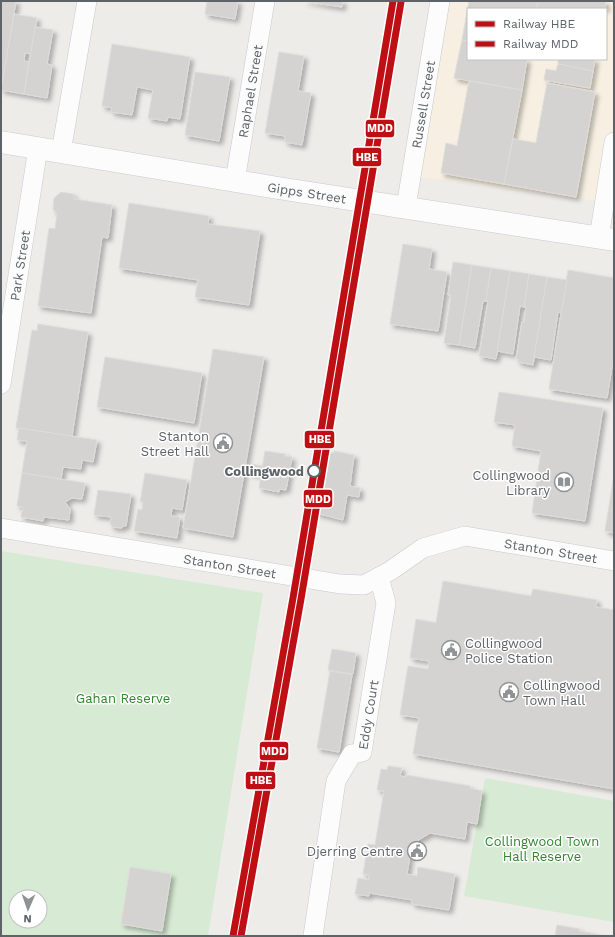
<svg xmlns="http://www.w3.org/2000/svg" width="615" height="937" viewBox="0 0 615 937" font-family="'Work Sans',sans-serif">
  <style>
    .commercial { fill: #f7f0e2; fill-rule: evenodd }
    .green { fill: #d7ead3; fill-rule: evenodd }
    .building { fill: #d5d3d1; stroke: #dedcd8; filter: url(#shadow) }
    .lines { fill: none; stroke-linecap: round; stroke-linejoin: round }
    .street-casing { stroke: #c9c9ca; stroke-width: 20 }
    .secondary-casing { stroke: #cacacb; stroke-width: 23 }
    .street { stroke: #fcfcfc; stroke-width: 19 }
    .secondary { stroke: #fcfcfc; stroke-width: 22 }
    .rail-1-casing { stroke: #fff; stroke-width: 10 }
    .rail-2-casing { stroke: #fff; stroke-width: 10 }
    .rail-1 { stroke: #be1014; stroke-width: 7 }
    .rail-2 { stroke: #be1014; stroke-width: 7 }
    .stop-dot { fill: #fff; stroke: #5d6367; stroke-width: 2 }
    .labels { text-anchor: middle; stroke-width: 3; stroke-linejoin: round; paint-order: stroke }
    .street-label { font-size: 13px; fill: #5d6367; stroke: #fff }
    .poi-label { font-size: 13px; fill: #5d6367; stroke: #fff; text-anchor: end }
    .stop-label { font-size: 13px; font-weight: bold; fill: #5d6367; stroke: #fff; text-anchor: end }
    .park-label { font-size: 13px; fill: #32842f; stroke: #fff }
    .line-badge { stroke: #fff; stroke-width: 1.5 }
    .badge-label { font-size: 11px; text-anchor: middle; font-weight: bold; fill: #fff }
  </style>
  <defs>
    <filter id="shadow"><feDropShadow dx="3.5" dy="3.5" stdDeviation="2" flood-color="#0004"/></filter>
  </defs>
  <rect width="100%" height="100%" fill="#eeece9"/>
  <!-- commercial -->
  <path class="commercial" d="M450,1H614V203L421,177ZM468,9H606V59H468Z"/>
  <!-- green -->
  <g class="green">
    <path d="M1,551L263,593L208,936H1ZM16,897H40V921H16Z"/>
    <path d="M485,778L614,801V922L464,896Z"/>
  </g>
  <!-- building -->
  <g class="building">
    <path d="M1,1H16L1,90Z"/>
    <path d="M207,1H238L235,19L205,14Z"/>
    <path d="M304,1H343L342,7Z"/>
    <path d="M469,1H538L536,9H468V41L462,40Z"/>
    <path d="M538,1H602L606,2L605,9H536Z"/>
    <path d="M14,14L37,18L31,54L25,53L24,61L29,62L24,94L1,90Z"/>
    <path d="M35,27L53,30L47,64L52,65L47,98L24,94Z"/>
    <path d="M462,40L468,41V59H527L522,90L454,78Z"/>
    <path d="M112,44L190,57L180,119L168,117L167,121L148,118L153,90L137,87L132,115L111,112L112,108L102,106Z"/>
    <path d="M279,52L304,56L298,91L311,93L302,145L285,142V136L265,133Z"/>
    <path d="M558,59H595L593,71L558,64Z"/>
    <path d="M558,64L593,71L590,88L544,80L546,69L556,71Z"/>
    <path d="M195,72L230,77L219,141L185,135Z"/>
    <path d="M469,81L522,90L504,184L441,173L446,143L457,146Z"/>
    <path d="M547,83L595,92L576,197L504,184L513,139L536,143Z"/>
    <path d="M61,192L73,194L74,199L112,205L108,238L102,237L91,313L38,306L49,228L55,229L57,214L53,209L54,198Z"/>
    <path d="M129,203L209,216L208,224L260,231L249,305L195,297L198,280L119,268Z"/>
    <path d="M403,244L432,249L429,269L447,272L438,331L390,324Z"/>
    <path d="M453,262L472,265L459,345L444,343L451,295H448Z"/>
    <path d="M472,265L491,268L486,301H483L475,348L459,345Z"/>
    <path d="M491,268L510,271L496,359L479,356L488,302L486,301Z"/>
    <path d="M568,270L614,278V354L607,398L549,389Z"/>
    <path d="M510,271L529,274L524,307L520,306L513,354L497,351Z"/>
    <path d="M529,274L547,277L533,365L518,362V359H516L522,322H524L526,307H524Z"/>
    <path d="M547,277L567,280L561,313L558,312L551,360L534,357Z"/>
    <path d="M38,324L88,332L72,436L16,428L32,330L37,331Z"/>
    <path d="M213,349L264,357L233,537L183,528Z"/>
    <path d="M105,357L202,373L194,423L97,407Z"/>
    <path d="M499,392L603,408L585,521L532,513L541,451L512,446L515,425L494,422Z"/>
    <path d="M19,428L97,440L93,462L82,460L81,469L63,467L61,479L22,473L27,441L17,440Z"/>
    <path d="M265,451L285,454V456L292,457L286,490L279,489V492L259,488Z"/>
    <path d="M334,451L354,455L350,486L360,488L359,497L347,495L343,520L316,513L328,453H334Z"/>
    <path d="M252,464L262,466L261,475L250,473Z"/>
    <path d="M22,473L85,483L82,499L72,498L65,502L70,509L69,520L44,517L43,521L21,517L23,507L17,506Z"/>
    <path d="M145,473L187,480L182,510L172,508L171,516L180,517L177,538L134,531L138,509L142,510L143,502H140Z"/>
    <path d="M614,475V533L605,531Z"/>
    <path d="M98,490L131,494L126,526H122V528L112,527V525H110L111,517L94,515Z"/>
    <path d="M443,581L531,596L533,589L597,600L596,607L614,610V789L413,754L419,718L400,715L408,666L428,669L429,661L410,658L416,619L436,623Z"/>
    <path d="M332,649L356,653L353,674L328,670Z"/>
    <path d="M330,671L352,675L339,752L317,748Z"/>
    <path d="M388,766L402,768L400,776L406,777V775L470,786V788L482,791L477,824L467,822L465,839L430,833L412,844L407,874L417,876L418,867L455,874L449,910L412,904V900L369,893V896L355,894L358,878L369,880V875L363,874L368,844L375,845L384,791L377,790L381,769L387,770Z"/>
    <path d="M130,867L171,874L162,931L121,924Z"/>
    <path d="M557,925L580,929L579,931L607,936H555Z"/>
  </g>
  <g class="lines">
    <!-- street casing -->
    <g class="street-casing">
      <g id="street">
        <path d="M61,152L87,1"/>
        <path id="s1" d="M235,181L265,1"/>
        <path id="s2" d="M406,207L440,1"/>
        <path d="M599,238L614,142"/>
        <path id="s3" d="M1,384L38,148"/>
        <path id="s4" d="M1,528L340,584L364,585L390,571L423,548L465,536L614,561"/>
        <path id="s5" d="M313,936L336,781L352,754L362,752L386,603L379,577"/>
      </g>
    </g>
    <!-- secondary casing -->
    <g class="secondary-casing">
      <g id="secondary">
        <path id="s6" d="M1,142L278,188L614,240"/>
      </g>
    </g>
    <!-- street -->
    <use href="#street" class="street"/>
    <!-- secondary -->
    <use href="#secondary" class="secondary"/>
    <!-- rail-1 casing -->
    <g class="rail-1-casing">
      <path id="rail-1" d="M233,936L293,598L393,1"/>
    </g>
    <!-- rail-2 casing -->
    <g class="rail-2-casing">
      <path id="rail-2" d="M241,936L301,599L401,2"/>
    </g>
    <!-- rail-1 -->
    <use href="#rail-1" class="rail-1"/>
    <!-- rail-2 -->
    <use href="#rail-2" class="rail-2"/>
  </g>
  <!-- icons -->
  <defs>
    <g id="civic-ring" transform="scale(1)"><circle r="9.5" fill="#fff" stroke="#909394" stroke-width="1.5"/><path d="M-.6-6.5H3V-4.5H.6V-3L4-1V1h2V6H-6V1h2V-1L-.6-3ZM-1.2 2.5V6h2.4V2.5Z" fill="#909394"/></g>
    <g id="library-ring" transform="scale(1)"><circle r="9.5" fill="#fff" stroke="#909394" stroke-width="1.5"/><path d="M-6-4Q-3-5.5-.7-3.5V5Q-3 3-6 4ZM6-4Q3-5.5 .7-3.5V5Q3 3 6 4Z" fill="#909394"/></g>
  </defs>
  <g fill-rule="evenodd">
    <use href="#civic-ring" x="223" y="443"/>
    <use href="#library-ring" x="564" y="482"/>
    <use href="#civic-ring" x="451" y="650"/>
    <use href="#civic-ring" x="509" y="692"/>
    <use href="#civic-ring" x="417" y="851"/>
  </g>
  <!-- markers -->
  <circle class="stop-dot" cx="314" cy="471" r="6"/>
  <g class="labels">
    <!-- street labels -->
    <g class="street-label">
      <text dy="5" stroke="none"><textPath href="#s1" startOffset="91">Raphael Street</textPath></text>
      <text dy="5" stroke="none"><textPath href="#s2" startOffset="104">Russell Street</textPath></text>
      <text dy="5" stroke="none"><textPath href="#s6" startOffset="310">Gipps Street</textPath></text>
      <text dy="5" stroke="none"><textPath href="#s3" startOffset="120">Park Street</textPath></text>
      <text dy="5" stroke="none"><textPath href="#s4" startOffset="568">Stanton Street</textPath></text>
      <text dy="5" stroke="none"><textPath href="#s4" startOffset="232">Stanton Street</textPath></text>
      <text dy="5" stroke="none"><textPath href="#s5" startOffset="236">Eddy Court</textPath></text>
    </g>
    <!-- poi labels -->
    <g class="poi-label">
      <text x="209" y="441">Stanton<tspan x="209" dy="15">Street Hall</tspan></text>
      <text x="550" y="480">Collingwood<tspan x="550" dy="15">Library</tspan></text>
      <text x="465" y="648" text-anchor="start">Collingwood<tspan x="465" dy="15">Police Station</tspan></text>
      <text x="523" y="690" text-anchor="start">Collingwood<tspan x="523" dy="15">Town Hall</tspan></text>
      <text x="403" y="856">Djerring Centre</text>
    </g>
    <!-- stop labels -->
    <g class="stop-label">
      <text x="304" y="476">Collingwood</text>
    </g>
    <!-- park labels -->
    <g class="park-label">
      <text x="123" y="703">Gahan Reserve</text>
      <text x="542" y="846">Collingwood Town<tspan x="542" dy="15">Hall Reserve</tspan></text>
    </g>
  </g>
  <g class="line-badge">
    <rect x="365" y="119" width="30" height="19" rx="4" fill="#be1014"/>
    <rect x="352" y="147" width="30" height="20" rx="4" fill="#be1014"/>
    <rect x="304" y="430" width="31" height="19" rx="4" fill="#be1014"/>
    <rect x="303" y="489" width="30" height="19" rx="4" fill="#be1014"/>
    <rect x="259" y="741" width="30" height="20" rx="4" fill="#be1014"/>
    <rect x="245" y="771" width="31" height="19" rx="4" fill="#be1014"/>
  </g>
  <g class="badge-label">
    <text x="380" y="132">MDD</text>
    <text x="367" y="161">HBE</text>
    <text x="320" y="443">HBE</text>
    <text x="318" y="503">MDD</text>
    <text x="274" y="755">MDD</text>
    <text x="261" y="784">HBE</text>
  </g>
  <!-- border -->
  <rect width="615" height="937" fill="none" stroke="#5d6367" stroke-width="4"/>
  <!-- legend -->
  <rect x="467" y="8" width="140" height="52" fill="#ffffff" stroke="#bec1c2"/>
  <rect x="475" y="21" width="20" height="6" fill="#be1014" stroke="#bec1c2"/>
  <text x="503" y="28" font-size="12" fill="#5d6367">Railway HBE</text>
  <rect x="475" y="41" width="20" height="6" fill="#be1014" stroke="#bec1c2"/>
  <text x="503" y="48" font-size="12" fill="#5d6367">Railway MDD</text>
  <!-- north arrow -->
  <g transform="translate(28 909) rotate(182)"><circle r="19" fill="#ffffff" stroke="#bec1c2"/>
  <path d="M0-3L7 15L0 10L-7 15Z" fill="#909394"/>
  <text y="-6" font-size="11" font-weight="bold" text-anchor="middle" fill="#5d6367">N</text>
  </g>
</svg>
